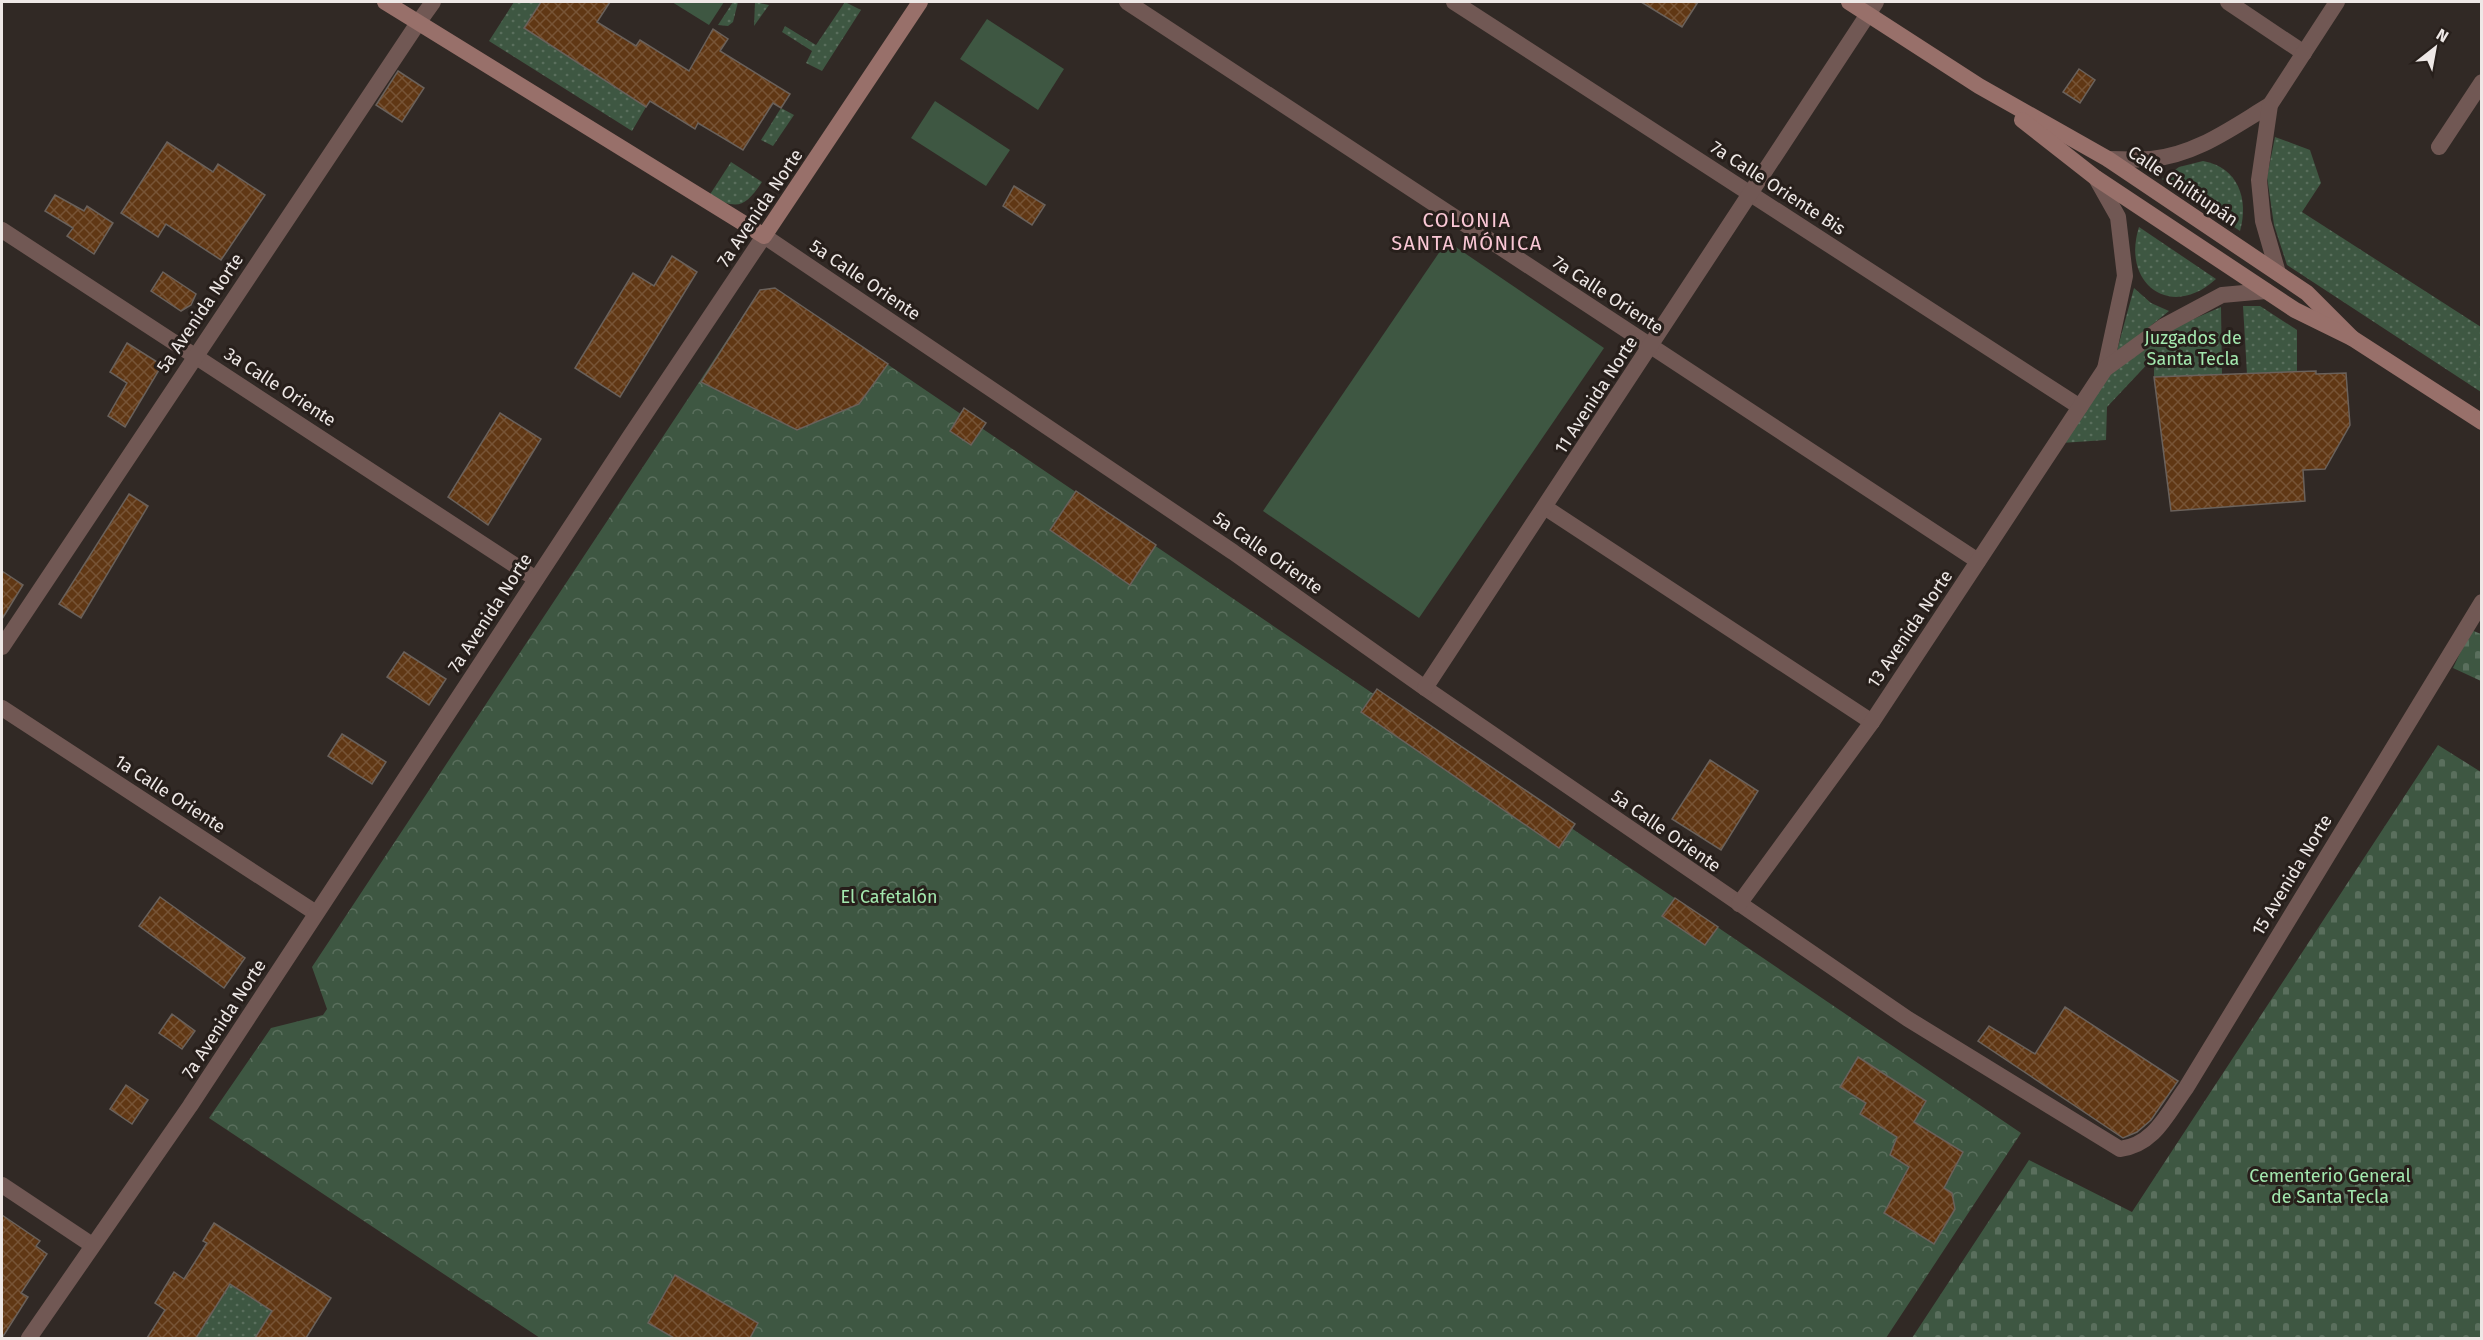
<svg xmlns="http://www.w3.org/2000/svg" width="2483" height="1340" viewBox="0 0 2483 1340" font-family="'Fira Sans',sans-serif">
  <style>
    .grass { fill: #3e5742 }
    .cemetery { fill: url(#cemetery-stones) }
    .park { fill: url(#park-crowns) }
    .garden { fill: url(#garden-dots) }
    .building { fill: url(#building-cross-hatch); stroke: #6a615b; stroke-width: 1.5 }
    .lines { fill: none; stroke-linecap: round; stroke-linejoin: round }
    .minor { stroke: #715854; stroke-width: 16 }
    .tertiary { stroke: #715854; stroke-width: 16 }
    .secondary { stroke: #98706a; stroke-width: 16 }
    .labels { text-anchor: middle; stroke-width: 6; stroke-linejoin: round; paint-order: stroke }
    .street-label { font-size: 18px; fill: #eee8e6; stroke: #271f1b }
    .park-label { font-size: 18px; fill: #a3e8ae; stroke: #271f1b }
    .neighbourhood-label { font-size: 20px; letter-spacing: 1.5px; fill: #fac7d5; stroke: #271f1b }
  </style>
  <defs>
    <pattern id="cemetery-stones" width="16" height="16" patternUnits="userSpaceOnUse" patternTransform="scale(1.5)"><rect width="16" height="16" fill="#3e5742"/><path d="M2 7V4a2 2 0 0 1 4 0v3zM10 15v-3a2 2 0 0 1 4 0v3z" fill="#5a6f5d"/></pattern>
    <pattern id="park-crowns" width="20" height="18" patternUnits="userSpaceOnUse" patternTransform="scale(1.5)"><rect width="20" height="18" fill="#3e5742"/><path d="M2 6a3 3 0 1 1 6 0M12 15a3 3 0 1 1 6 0" fill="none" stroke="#5a6f5d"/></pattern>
    <pattern id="garden-dots" width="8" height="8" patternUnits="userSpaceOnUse" patternTransform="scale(1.5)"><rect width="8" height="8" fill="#3e5742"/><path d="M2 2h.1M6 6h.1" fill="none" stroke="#5a6f5d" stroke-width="1.8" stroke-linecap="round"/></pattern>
    <pattern id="building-cross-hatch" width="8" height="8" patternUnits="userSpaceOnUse" patternTransform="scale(1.5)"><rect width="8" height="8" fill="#603714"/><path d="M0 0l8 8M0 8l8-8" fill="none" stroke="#775436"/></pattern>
  </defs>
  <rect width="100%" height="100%" fill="#312925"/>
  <!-- grass -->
  <g class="grass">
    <path d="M672,2H724L709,25Z"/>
    <path d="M987,19L1064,69L1038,110L960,59Z"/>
    <path d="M935,101L1010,150L986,186L911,138Z"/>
    <path d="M1447,241L1604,348L1419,618L1263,511Z"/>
  </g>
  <!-- cemetery -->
  <g class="cemetery">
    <path d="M2471,630L2481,634V681L2453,668Z"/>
    <path d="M2438,745L2481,772V1338H1912L2029,1160L2132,1212Z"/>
  </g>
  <!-- park -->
  <path class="park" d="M775,288L2021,1133L1886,1338H540L209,1118L271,1028L323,1015L327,1009L312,967L760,290Z"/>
  <!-- garden -->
  <g class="garden">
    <path d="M514,2H541L524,28L646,107L632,131L489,41Z"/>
    <path d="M733,2H738L733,22L728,26L718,25Z"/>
    <path d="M755,2L769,5L754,26Z"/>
    <path d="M845,2L861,10L822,71L806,63L812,51L782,32L785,26L816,45Z"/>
    <path d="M781,108L794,115L773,146L761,140Z"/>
    <path d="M2275,137L2310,150L2321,183L2302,212L2481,327V392L2287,265L2274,225L2267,177Z"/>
    <path d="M2203,161C2238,167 2249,199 2240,231L2162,179L2179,167Z"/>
    <path d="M731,162L762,182C744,209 737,209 709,196Z"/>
    <path d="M2139,227L2216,279C2170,321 2121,283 2139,227Z"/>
    <path d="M2134,288L2151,303L2169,311L2116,354Z"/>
    <path d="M2243,306H2260L2297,330V372L2247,374Z"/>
    <path d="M2221,307L2222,375L2154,377V357L2107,407L2106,440L2061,443L2110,371L2168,330Z"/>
    <path d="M230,1284L272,1311L255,1338H196Z"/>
  </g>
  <!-- building -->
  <g class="building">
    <path d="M541,2H610L597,22L636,46L640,40L689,71L713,29L728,39L720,51L790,94L781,108L773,103L743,150L698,123L695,129L650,101L646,107L524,28Z"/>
    <path d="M1641,2H1698L1682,27Z"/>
    <path d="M2079,69L2095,80L2080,103L2063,92Z"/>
    <path d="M398,71L424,88L402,122L376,105Z"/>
    <path d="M167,142L213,172L218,164L265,195L221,260L166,224L158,237L121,213Z"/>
    <path d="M1014,186L1045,205L1032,225L1003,206Z"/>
    <path d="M55,195L84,211L87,206L113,223L94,254L67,236L73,228L45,211Z"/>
    <path d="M672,256L697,272L620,397L575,368L633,273L654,286Z"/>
    <path d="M163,272L196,294L191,305L181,311L151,291Z"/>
    <path d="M775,288L888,364L859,404L797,430L701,382L760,290Z"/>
    <path d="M127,343L162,365L125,427L108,416L127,383L110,372Z"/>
    <path d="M2316,371V374L2346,373L2350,425L2325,469L2303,470L2305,501L2171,511L2154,377Z"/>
    <path d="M964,408L986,423L971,445L950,431Z"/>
    <path d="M500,413L541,439L488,525L448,497Z"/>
    <path d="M1076,491L1156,545L1130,585L1050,530Z"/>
    <path d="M129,494L148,506L81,618L59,604Z"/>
    <path d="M2,571L23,585L2,619Z"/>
    <path d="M404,652L446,679L429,705L387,677Z"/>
    <path d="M1377,689L1575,824L1559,848L1361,712Z"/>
    <path d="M342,734L386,762L372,784L328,756Z"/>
    <path d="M1710,760L1758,791L1721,850L1672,819Z"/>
    <path d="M160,897L245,958L224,988L139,926Z"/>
    <path d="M1675,898L1718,927L1705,945L1662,916Z"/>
    <path d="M2065,1007L2178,1081L2151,1120L2137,1132L2123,1138L1978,1041L1989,1026L2035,1054Z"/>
    <path d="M172,1014L195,1031L182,1049L159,1033Z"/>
    <path d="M1858,1057L1926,1101L1914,1122L1963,1152L1944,1188L1952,1193L1955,1209L1934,1244L1884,1213L1909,1167L1890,1155L1897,1137L1860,1114L1866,1103L1840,1087Z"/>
    <path d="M126,1085L148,1100L132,1124L110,1109Z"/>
    <path d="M2,1215L40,1241L36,1246L47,1254L21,1293L28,1297L2,1338Z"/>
    <path d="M214,1223L331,1298L306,1338H255L272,1311L230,1284L196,1338H147L165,1310L155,1303L174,1272L184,1279L207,1243L203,1241Z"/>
    <path d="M675,1275L758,1323L750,1338H674L648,1323Z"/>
  </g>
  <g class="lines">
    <!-- minor -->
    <g class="minor">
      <path d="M1127,2L1978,561"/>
      <path d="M1454,2L2080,407"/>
      <path d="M2228,2L2304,53"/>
      <path d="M418,23L433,2"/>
      <path d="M2439,147L2482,82"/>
      <path d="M2108,159C2122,159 2137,160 2151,159C2196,155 2233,127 2270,105"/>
      <path d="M2096,178L2118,217L2125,276L2105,369"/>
      <path d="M764,236L1233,552L1425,688L1908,1019L2120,1149C2154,1145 2167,1114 2186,1088L2482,602"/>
      <path d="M2278,273L2263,221L2259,180L2270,105L2337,2"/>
      <path d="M1546,508L1872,722"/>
      <path d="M1425,688L1876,2"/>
      <path d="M2,708L316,913"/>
      <path d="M1739,904L1872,722L2105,369L2164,326L2222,295L2266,291"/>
    </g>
    <!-- tertiary -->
    <g class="tertiary">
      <path d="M2,230L536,579"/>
      <path d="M2,647L418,23"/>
      <path d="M2,1185L92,1245"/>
      <path d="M29,1338L190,1106L629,438L764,236"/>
    </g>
    <!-- secondary -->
    <g class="secondary">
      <path d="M385,2L764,236L920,2"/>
      <path d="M1849,2L1979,86L2108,159L2307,293L2352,338"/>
      <path d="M2022,120L2096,178L2295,310L2352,338L2482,422"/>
    </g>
  </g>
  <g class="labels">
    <!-- street labels -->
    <g class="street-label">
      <text transform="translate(2183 186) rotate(34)" y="6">Calle Chiltiupán</text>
      <text transform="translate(1778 188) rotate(33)" y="6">7a Calle Oriente Bis</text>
      <text transform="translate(760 208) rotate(-56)" y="6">7a Avenida Norte</text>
      <text transform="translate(865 280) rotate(34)" y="6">5a Calle Oriente</text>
      <text transform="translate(1608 295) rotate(33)" y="6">7a Calle Oriente</text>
      <text transform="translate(200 313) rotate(-56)" y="6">5a Avenida Norte</text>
      <text transform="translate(280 387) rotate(33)" y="6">3a Calle Oriente</text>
      <text transform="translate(1596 395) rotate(-57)" y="6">11 Avenida Norte</text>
      <text transform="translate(1268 553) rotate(35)" y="6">5a Calle Oriente</text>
      <text transform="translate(490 613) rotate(-57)" y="6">7a Avenida Norte</text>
      <text transform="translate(1910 629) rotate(-56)" y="6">13 Avenida Norte</text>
      <text transform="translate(170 794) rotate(33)" y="6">1a Calle Oriente</text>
      <text transform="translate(1666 831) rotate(35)" y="6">5a Calle Oriente</text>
      <text transform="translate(2292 875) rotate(-59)" y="6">15 Avenida Norte</text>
      <text transform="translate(224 1019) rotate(-57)" y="6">7a Avenida Norte</text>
    </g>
    <!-- park labels -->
    <g class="park-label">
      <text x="2193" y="344">Juzgados de<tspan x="2193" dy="21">Santa Tecla</tspan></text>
      <text x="889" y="903">El Cafetalón</text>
      <text x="2330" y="1182">Cementerio General<tspan x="2330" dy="21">de Santa Tecla</tspan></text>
    </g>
    <!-- neighbourhood labels -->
    <g class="neighbourhood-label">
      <text x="1467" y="227">COLONIA<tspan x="1467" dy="23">SANTA MÓNICA</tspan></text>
    </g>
  </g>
  <!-- border -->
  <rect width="2483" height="1340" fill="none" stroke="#eee8e6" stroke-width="6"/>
  <!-- north arrow -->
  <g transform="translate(2435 48) rotate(31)" stroke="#271f1b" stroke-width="4.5" paint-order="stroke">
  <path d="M0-4.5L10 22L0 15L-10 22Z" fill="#eee8e6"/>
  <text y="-9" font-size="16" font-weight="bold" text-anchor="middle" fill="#eee8e6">N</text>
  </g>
</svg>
